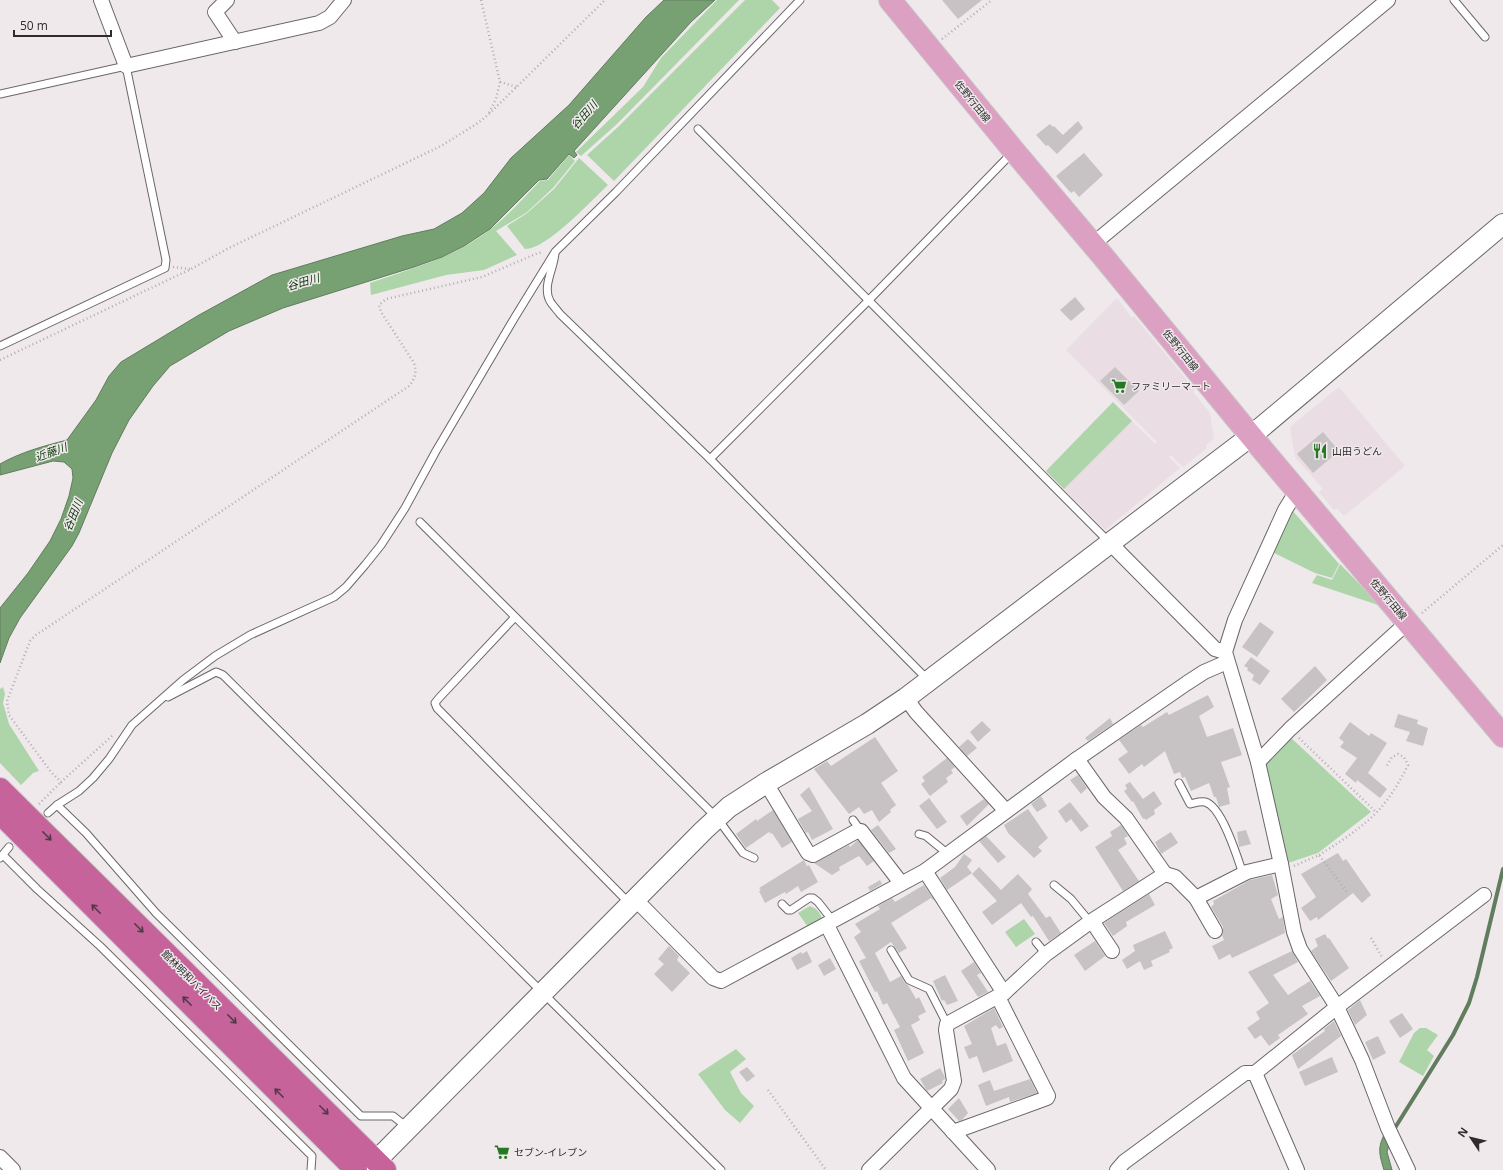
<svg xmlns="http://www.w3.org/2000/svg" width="1503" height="1170" viewBox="0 0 1503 1170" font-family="'Open Sans','Noto Sans JP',sans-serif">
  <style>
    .built { fill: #ebdde4 }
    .green { fill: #add5a9 }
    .water { fill: #77a073; stroke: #617d5e }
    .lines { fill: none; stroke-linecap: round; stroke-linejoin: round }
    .stream { stroke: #617d5e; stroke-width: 4 }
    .building { fill: #c7c2c4 }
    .lane-casing { stroke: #6b6668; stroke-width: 9 }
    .street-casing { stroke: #6b6668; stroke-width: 16 }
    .secondary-casing { stroke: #6b6668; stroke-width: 22 }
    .primary-casing { stroke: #c9c8c8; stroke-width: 24 }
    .highway-casing { stroke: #c9c8c8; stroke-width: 24 }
    .path { stroke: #b2aeb0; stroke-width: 2.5; stroke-dasharray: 1 3; stroke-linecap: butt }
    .lane { stroke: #fff; stroke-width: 7 }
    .street { stroke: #fff; stroke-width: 14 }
    .secondary { stroke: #fff; stroke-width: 20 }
    .primary { stroke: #dca1c2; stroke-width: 22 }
    .highway { stroke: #c5639a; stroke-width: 22 }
    .oneway { stroke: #543a48 }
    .labels { text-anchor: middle; stroke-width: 3; stroke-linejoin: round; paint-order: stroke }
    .street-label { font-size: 10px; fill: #2e2c2d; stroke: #efe9ec }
    .poi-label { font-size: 10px; fill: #2e2c2d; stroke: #efe9ec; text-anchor: start }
    .water-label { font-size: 11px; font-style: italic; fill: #093506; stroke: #efe9ec }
  </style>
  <rect width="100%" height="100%" fill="#efe9ec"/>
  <!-- built -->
  <g class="built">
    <path d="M1117,298L1132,318L1134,316L1195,390L1193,392L1210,413L1214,439L1206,445L1207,448L1183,467L1171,455L1169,457L1180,468L1105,530L1046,471L1113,402L1155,444L1157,442L1066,350Z"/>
    <path d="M1339,387L1405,466L1344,516L1337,508L1334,510L1319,492L1323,489L1295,457L1290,427Z"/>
  </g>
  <!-- green -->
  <g class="green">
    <path d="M717,0H739L617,124L581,156L576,152L643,87L661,58Z"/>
    <path d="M745,0H772L780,8L614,181L587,155L618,127Z"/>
    <path d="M569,155L575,161L553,188L526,213L496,231L517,255L484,270L446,275L371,295L370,283C413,268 456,257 492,228C509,215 524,197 540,181L548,180Z"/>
    <path d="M579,158L608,185C592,200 546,250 525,249L507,226L526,214L554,189Z"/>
    <path d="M1113,402L1132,421L1064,489L1046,471Z"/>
    <path d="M1291,509L1339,564L1332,578L1315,573L1272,552Z"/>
    <path d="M1340,564L1381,606L1312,583L1317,575L1332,580Z"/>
    <path d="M3,687L5,694L3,703L9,724L39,771L33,773L21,785L0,763V689Z"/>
    <path d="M1290,737L1371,812L1318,853L1285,864L1262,763Z"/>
    <path d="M810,906C817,909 820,912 822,919L808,927L798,913Z"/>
    <path d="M1024,919L1035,934L1016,947L1005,932Z"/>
    <path d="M1420,1028H1426L1438,1035L1427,1050L1434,1056L1423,1076L1399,1062L1414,1033Z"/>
    <path d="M736,1049L746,1059L730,1072L741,1093L754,1106L740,1123L725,1110L698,1074Z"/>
  </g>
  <!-- water -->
  <g class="water">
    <path d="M664,0H715L691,22L574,151L577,155L574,158L569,154L547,179L539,180L490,229L464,246L442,257L414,267L283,308L229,331L170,366L153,386L129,420L112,453L79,533L72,546L20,618L9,638L0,663V608L28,573L50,541L61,519L69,496L73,478L72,469L64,462L53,461L0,475V464C21,452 44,446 67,440L96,400L109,376L121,362L199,315L272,275L402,236L434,229L462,213L484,193L511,158L569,105L646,17Z"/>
    <path d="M1386,1131L1390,1142L1387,1152L1392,1170H1384C1379,1153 1377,1148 1386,1131Z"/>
  </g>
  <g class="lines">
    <!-- stream -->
    <path class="stream" d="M1393,1131L1453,1035L1469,1003L1477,977L1503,869"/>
  </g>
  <!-- building -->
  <g class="building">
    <path d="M942,0H982L958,19Z"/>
    <path d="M1078,121L1083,128L1057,154L1048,145L1046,146L1036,135L1050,124L1053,127L1054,126L1063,135Z"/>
    <path d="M1084,153L1103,175L1079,197L1074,191L1071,193L1056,176Z"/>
    <path d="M1075,297L1085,309L1071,321L1060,310Z"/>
    <path d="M1115,367L1139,391L1124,405L1100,381Z"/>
    <path d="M1323,432L1339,451L1313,473L1297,454Z"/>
    <path d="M1260,622L1274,632L1257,657L1242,647Z"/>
    <path d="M1251,657L1270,671L1260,685L1252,680L1254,675L1247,670L1248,668L1244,666Z"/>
    <path d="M1315,666L1327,680L1294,712L1281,699Z"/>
    <path d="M1208,695L1214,707L1199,716L1207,737L1233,728L1242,755L1221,762L1230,787L1227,788L1230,804L1219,807L1216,797H1214L1209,783L1191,791L1185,777L1182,778L1180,772L1174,774L1165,751L1144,767L1142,764L1129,774L1118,759L1128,752L1119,740L1141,725L1143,727L1167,712L1169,715Z"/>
    <path d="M1398,714L1418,720L1417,724L1428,728L1423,746L1406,741L1410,732L1394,727Z"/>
    <path d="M1110,718L1113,724L1088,741L1085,738Z"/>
    <path d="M982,721L991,730L978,742L970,732Z"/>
    <path d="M1350,722L1369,736L1371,733L1387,743L1368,773L1387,789L1380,798L1357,780L1356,783L1345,774L1357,758L1340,747L1344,742L1339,738Z"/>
    <path d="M875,737L898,771L881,783L896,805L890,810L891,812L879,822L872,810L864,814L859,807L849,814L814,769L827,761L831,766Z"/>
    <path d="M968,739L977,748L967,756L959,747Z"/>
    <path d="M947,758L955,767L951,770L953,773L946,778L948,782L930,796L921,784L925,781L922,777Z"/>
    <path d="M1078,775L1087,788L1081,794L1070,780Z"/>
    <path d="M1130,782L1143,799L1154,791L1162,804L1154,810L1155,814L1146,820L1144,818L1143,819L1133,801L1132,802L1124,791L1127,789L1125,785Z"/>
    <path d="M809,787L833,829L812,840L808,832L806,833L798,819L812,811L800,795Z"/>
    <path d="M1041,796L1047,806L1037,812L1031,804Z"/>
    <path d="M929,798L947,822L937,829L919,806Z"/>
    <path d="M984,799L989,804L967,826L960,816Z"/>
    <path d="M1070,802L1089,826L1081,832L1071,819L1066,823L1058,811Z"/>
    <path d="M1028,809L1048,838L1038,847L1042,851L1034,858L1008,833L1004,825Z"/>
    <path d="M773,810L792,842L782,848L772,833L771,834L769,832L746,848L736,834L756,819L757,821Z"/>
    <path d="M878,825L896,849L889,853L871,830Z"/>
    <path d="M1121,825L1128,836L1124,838L1127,844L1118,850L1139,881L1123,891L1095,847L1112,836L1110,832Z"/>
    <path d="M1246,830L1251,844L1239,847L1237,832Z"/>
    <path d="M1171,832L1178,843L1161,854L1155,842Z"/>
    <path d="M986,836L1006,857L998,863L979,841Z"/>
    <path d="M858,840L874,861L867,866L859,856L839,867L840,870L832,875L814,863L849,845L850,847Z"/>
    <path d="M1338,853L1343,861L1346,859L1371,895L1362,903L1353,893L1318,920L1317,917L1310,921L1301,908L1316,897L1301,874Z"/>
    <path d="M964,854L972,860L967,867L972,873L947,890L940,878L955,867Z"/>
    <path d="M804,860L807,866L809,865L818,882L801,892L798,886L786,894L785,892L765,903L759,891L761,890L759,888Z"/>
    <path d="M979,867L1001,890L1018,874L1032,889L1028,894L1046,918L1050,916L1061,933L1049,941L1033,916L1031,917L1021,903L992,925L982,912L997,901L972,874Z"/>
    <path d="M1272,875L1278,895L1271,899L1279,919L1283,917L1285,933L1232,958L1230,954L1219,960L1212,946L1224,940L1222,935L1223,931V927L1211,907L1214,904L1213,901L1250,880Z"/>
    <path d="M880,880L882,884L870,891L868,887Z"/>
    <path d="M924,885L934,900H933L931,898L891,923L907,948L899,953L891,942L875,953L890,982L901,976L905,983L908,985L916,999L919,997L926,1012L918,1016L920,1020L911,1025L924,1053L908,1061L894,1030L900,1027L887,1003L883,1005L877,991L875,992L859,961L866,958L854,937L861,932L855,924L880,909L878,906L892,898L895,902Z"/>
    <path d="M1149,894L1155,905L1126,922L1127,926L1113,936L1104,923Z"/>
    <path d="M1165,931L1173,948L1169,950L1170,952L1151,961L1153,966L1144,970L1140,961L1127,969L1122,960L1135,951L1133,945Z"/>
    <path d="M1325,934L1328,939L1329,938L1349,968L1331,981L1311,951L1318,946L1315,939Z"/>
    <path d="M1095,941L1105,956L1085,971L1074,955Z"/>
    <path d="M669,946L679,956L677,960L690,973L672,992L654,974L664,964L658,959Z"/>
    <path d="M807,951L812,962L797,970L791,958L801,952L802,954Z"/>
    <path d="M1292,951L1298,962L1273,975L1288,995L1310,981L1320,996L1302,1006L1308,1014L1278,1035L1280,1038L1269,1046L1261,1035L1255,1039L1247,1028L1260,1019L1256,1012L1269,1003L1248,972Z"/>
    <path d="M830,958L836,969L824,976L818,965Z"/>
    <path d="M974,962L981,973L977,975L988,992L978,997L961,971Z"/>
    <path d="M945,975L958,1001L947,1005L944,1000L942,1001L933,981Z"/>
    <path d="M1360,1000L1367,1015L1355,1025L1348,1010Z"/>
    <path d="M994,1008L1003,1027L999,1029L996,1025L991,1028L997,1046L1006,1043L1013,1061L983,1073L977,1056L969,1059L964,1047L972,1044L964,1026Z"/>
    <path d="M1402,1013L1413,1029L1400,1038L1389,1021Z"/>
    <path d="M1334,1021L1341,1036L1298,1069L1292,1055L1325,1031L1324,1029Z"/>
    <path d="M1378,1036L1386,1053L1373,1060L1365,1042Z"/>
    <path d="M1332,1057L1338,1072L1305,1086L1299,1072Z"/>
    <path d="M747,1067L755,1076L747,1082L739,1072Z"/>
    <path d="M940,1068L944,1075L945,1079L942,1081L943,1083L927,1091L920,1079Z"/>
    <path d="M1030,1079L1037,1093L1010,1102L1009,1097L986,1106L978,1085L990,1080L994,1091Z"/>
    <path d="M959,1098L968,1113L962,1120L959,1121L948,1109Z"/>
  </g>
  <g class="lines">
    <!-- lane casing -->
    <g class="lane-casing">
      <g id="lane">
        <path d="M1454,0L1485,37"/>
        <path d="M0,94L126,66L166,260L165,268L0,346"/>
        <path d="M698,129L1109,542"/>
        <path d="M555,253C554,269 542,286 550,301C553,306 557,310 560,314L710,459L927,679"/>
        <path d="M710,459L868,301L1012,153"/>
        <path d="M420,522L717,818L743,853L754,858"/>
        <path d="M515,617L439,698L435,703L437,708L630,904"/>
        <path d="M168,697L216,672L223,675L721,1170"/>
        <path d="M1179,783L1190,804C1195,803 1200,801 1205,802C1222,806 1238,859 1243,874"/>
        <path d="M57,805L86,833L156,913L361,1116H393L407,1127"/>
        <path d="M48,813L57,805L79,791L93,778L109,759L132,725L183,680L215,656L250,635L334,597L346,587L365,565L381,545L405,508L436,451L515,317L555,252L616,192L800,0"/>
        <path d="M853,820L861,831"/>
        <path d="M919,834L926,836L948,854"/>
        <path d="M3,855L37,889L100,946L312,1156L311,1170"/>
        <path d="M0,858L9,847"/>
        <path d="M1054,885L1071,899L1090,922"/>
        <path d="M782,904L788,910H791L809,898H813L818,902L833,921"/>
        <path d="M1036,942L1046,954"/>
        <path d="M891,950L909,980L929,989L947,1024"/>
      </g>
    </g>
    <!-- street casing -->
    <g class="street-casing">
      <g id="street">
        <path d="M101,0L126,66L319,23L330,17L344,0"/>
        <path d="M227,0L215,12L235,42"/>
        <path d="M1093,244L1388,0"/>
        <path d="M1298,489L1285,510L1235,620L1225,652L1258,762L1281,864L1294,932L1300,949L1337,1007L1362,1060L1388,1128L1408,1170"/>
        <path d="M1110,543L1215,649L1225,652"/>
        <path d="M906,698L916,712L1006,811"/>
        <path d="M1077,759L1104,797L1126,818L1165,874"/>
        <path d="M1258,762L1290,729L1408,622"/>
        <path d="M766,783L808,853L813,855L857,831H861L901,883"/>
        <path d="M925,871L1004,993"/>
        <path d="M1196,898L1215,931"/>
        <path d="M635,899L713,978L721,981L925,871L1077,759L1187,683L1204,672L1227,662"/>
        <path d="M1092,921L1112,951"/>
        <path d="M827,925L904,1078L988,1170"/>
        <path d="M1255,1073L1297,1170"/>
        <path d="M953,1132L1047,1098L1048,1096L998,997"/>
        <path d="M0,1157L13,1170"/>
        <path d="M869,1170L951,1089L954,1081L946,1030L947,1024L1004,993L1046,954L1090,922L1165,874L1175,877L1196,898L1247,872L1281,864"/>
        <path d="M1117,1170L1124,1162L1245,1073H1255L1337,1007L1484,895"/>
      </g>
    </g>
    <!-- secondary casing -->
    <g class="secondary-casing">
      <path id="secondary" d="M367,1170L704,830L729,807L766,783L867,724L906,698L1251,436L1503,224"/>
    </g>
    <!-- primary casing -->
    <g class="primary-casing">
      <path id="primary" d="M890,0L1014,151L1101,254L1251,436L1503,736"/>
    </g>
    <!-- highway casing -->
    <g class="highway-casing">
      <g id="highway">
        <path d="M0,789L385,1170"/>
        <path d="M0,813L356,1170"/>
      </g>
    </g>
    <!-- path -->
    <g class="path">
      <path d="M481,0L500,82L496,99L489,113"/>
      <path d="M942,39L992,0"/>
      <path d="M500,82L517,87"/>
      <path d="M173,267L190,269"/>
      <path d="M0,360L191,269L229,248L441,146L478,123L488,115L605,0"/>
      <path d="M1422,613L1503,545"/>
      <path d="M112,736L61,782L51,772L9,715L7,701L30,641L36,635L409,386C415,379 417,372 414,363L381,312L379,305L386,299L482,277L538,253L543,252"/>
      <path d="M1299,738L1376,812"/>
      <path d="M39,804L61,782"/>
      <path d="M1319,855C1335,845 1351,835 1365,823C1384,808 1397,787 1408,765L1404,757L1398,754L1392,757L1386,767"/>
      <path d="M1294,866L1319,855L1347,892"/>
      <path d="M1371,938L1382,957"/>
      <path d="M768,1090L826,1170"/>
    </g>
    <!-- lane -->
    <use href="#lane" class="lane"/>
    <!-- street -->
    <use href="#street" class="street"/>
    <!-- secondary -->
    <use href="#secondary" class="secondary"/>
    <!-- primary -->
    <use href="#primary" class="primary"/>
    <!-- highway -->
    <use href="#highway" class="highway"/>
  </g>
  <!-- one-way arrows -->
  <defs><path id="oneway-shaft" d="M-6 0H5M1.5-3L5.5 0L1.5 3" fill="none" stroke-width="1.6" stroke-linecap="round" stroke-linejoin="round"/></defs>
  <g class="oneway">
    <use href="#oneway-shaft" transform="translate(47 836) rotate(45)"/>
    <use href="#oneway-shaft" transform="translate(96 909) rotate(-135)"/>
    <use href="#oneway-shaft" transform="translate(139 928) rotate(45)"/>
    <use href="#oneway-shaft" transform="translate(187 1001) rotate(-135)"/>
    <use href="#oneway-shaft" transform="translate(232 1019) rotate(45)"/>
    <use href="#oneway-shaft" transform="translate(279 1093) rotate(-135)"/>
    <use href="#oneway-shaft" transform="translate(324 1110) rotate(45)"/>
  </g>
  <!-- icons -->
  <defs>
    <g id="supermarket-bare" transform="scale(1.2)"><path d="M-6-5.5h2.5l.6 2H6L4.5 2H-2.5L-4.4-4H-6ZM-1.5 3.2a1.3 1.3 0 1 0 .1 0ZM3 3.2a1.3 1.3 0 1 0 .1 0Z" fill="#277822" stroke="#efe9ec" stroke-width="2.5" paint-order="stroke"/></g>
    <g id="restaurant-bare" transform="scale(1.2)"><path d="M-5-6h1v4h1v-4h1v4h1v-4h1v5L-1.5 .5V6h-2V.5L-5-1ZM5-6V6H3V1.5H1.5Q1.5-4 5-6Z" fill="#277822" stroke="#efe9ec" stroke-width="2.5" paint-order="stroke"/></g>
  </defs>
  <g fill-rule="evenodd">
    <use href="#supermarket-bare" x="1119" y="386"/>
    <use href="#restaurant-bare" x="1320" y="451"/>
    <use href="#supermarket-bare" x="502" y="1152"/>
  </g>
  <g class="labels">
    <!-- street labels -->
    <g class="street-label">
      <text transform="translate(973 101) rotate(51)" y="4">佐野行田線</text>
      <text transform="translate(1181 350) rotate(51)" y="4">佐野行田線</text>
      <text transform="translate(1389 599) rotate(50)" y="4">佐野行田線</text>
      <text transform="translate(192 980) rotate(45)" y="4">館林明和バイパス</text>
    </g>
    <!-- poi labels -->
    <g class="poi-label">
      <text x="1131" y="390">ファミリーマート</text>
      <text x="1332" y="455">山田うどん</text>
      <text x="514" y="1156">セブン-イレブン</text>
    </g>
    <!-- water labels -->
    <g class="water-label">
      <text transform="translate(584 115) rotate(-49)" y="4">谷田川</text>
      <text transform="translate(303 282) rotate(-16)" y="4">谷田川</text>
      <text transform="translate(51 452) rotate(-20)" y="4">近藤川</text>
      <text transform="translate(73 515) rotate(-68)" y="4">谷田川</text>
    </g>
  </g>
  <!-- north arrow -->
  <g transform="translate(1471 1138) rotate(305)" stroke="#efe9ec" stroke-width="3" paint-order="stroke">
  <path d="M0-3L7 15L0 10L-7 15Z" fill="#2e2c2d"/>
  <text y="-6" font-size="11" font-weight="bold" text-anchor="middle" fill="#2e2c2d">N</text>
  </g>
  <!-- scale -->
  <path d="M14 30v6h97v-6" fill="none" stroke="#2e2c2d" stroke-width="2"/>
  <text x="20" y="30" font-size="12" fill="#2e2c2d" stroke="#efe9ec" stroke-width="3" paint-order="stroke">50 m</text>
</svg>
